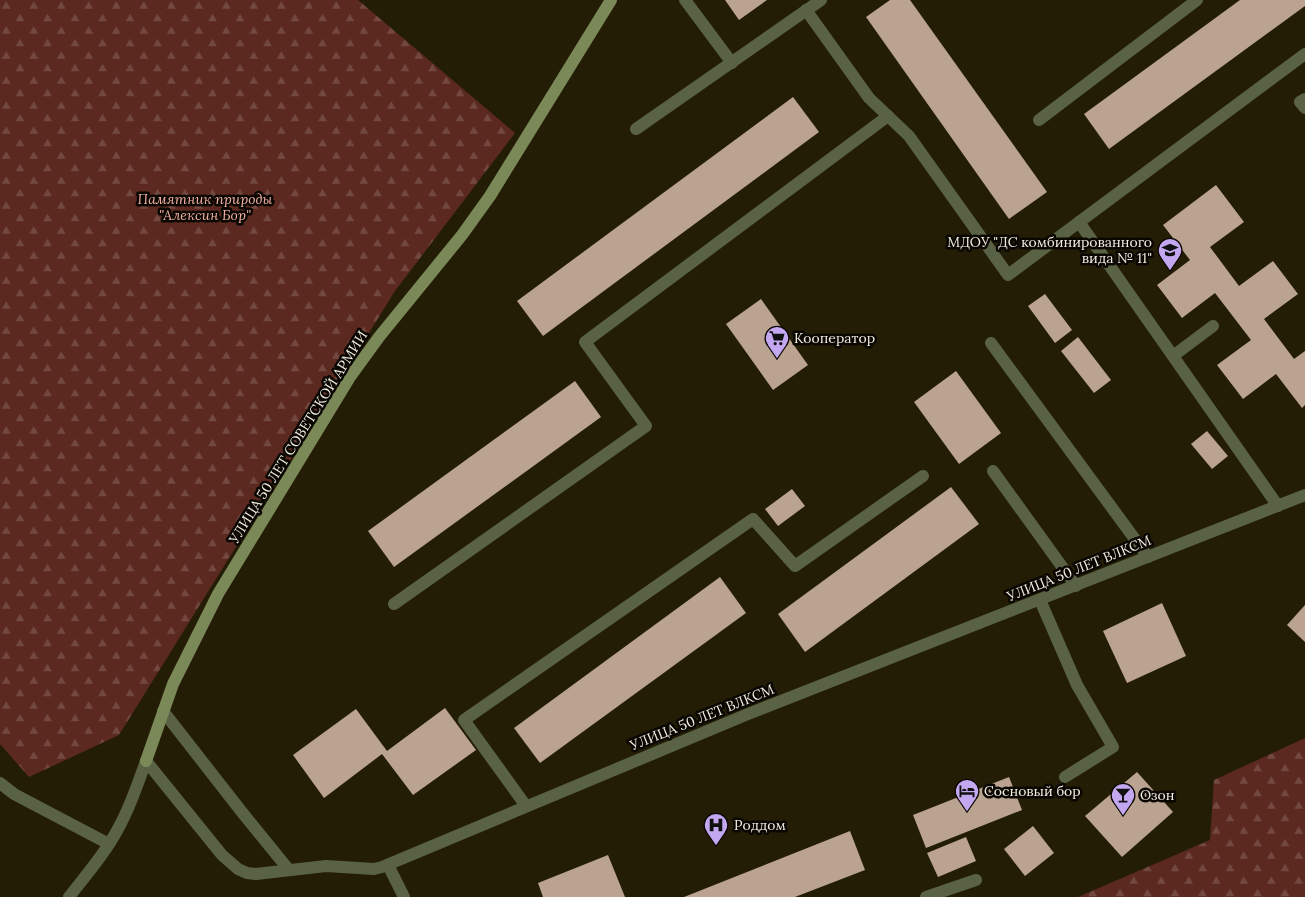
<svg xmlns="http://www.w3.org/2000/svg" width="1305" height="897" viewBox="0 0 1305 897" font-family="Lora,serif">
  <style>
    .forest { fill: url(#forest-firs) }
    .building { fill: #baa390 }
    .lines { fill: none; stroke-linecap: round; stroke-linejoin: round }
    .lane { stroke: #596244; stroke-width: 12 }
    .street { stroke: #596244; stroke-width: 12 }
    .secondary { stroke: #7b8958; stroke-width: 12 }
    .labels { text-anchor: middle; stroke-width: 5; stroke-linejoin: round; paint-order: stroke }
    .park-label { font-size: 14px; font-style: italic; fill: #f3b0a2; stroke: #0a0702 }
    .poi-label { font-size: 14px; fill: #f2eddf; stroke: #0a0702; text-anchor: start }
    .street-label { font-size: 14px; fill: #f2eddf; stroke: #0a0702 }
  </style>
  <defs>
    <pattern id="forest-firs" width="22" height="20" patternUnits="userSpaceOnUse" patternTransform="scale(1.25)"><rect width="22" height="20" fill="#5b2920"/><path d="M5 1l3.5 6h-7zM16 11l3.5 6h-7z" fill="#734840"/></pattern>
  </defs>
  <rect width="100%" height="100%" fill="#241d06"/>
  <!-- forest -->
  <g class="forest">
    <path d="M0,0H358L515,133L395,291L119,735L29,777L0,744Z"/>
    <path d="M1305,738V897H1078L1210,840L1214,780Z"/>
  </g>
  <!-- building -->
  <g class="building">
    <path d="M725,0H767L739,20Z"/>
    <path d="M890,0H910L1047,192L1009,219L866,17Z"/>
    <path d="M1240,0H1305V6L1109,149L1084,114Z"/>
    <path d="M793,97L819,132L543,336L517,301Z"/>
    <path d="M1216,185L1244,222L1210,247L1239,286L1273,261L1298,294L1264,319L1294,359L1305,351V405L1302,408L1276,374L1243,399L1217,365L1251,340L1215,293L1182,318L1157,285L1190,260L1163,225Z"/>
    <path d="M1045,294L1072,330L1055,343L1028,306Z"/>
    <path d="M761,299L808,365L773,390L726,324Z"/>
    <path d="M1078,337L1111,380L1094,393L1061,351Z"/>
    <path d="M956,371L1001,433L959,464L914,402Z"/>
    <path d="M575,381L601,417L394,567L368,531Z"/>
    <path d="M1207,431L1228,456L1212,469L1191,444Z"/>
    <path d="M951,487L979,524L805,652L778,614Z"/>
    <path d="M792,489L805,506L778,526L765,509Z"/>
    <path d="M720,577L746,613L540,763L514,728Z"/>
    <path d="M1162,603L1186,656L1127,683L1103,631Z"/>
    <path d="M1305,605V642L1287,625Z"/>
    <path d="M445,708L476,750L413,795L382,754L324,798L293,755L356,709L387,751Z"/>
    <path d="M1137,772L1173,812L1122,857L1085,816Z"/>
    <path d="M1009,777L1022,810L926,848L913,815Z"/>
    <path d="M1033,826L1054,853L1025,876L1004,849Z"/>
    <path d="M850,831L865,870L795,897H684Z"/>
    <path d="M966,837L976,861L938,877L927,853Z"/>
    <path d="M608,855L625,897H543L538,883Z"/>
  </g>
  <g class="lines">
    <!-- lane -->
    <g class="lane">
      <path d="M685,0L732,63"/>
      <path d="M806,10L869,98L909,136L1008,275L1305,54"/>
      <path d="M1305,99L1300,102L1305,108"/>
      <path d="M1039,120L1197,0"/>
      <path d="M636,129L821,0"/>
      <path d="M1079,222L1278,506"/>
      <path d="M991,343L1148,557"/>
      <path d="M1173,356L1213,326"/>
      <path d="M993,471L1076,586"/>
      <path d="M1040,600L1077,685L1113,747L1065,777"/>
      <path d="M394,604L646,426L585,342L888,116"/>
      <path d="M163,711L241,811L289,870"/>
      <path d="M0,783L14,794L109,844"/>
      <path d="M526,806L464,720L753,519L795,566L923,476"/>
      <path d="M388,865L404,897"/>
      <path d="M926,897L976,880"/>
    </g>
    <!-- street -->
    <g class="street">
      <path d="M146,761L222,855L238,869L247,873L256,874L326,866L374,869L382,867L748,714L1305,495"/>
      <path d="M69,897C87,874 107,851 120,825C131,805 138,783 146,761"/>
    </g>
    <!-- secondary -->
    <path class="secondary" d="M146,761L173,684L218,594L350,377L379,337L462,235L490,196L611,0"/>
  </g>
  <!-- icons -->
  <defs>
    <g id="school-pin" transform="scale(1.25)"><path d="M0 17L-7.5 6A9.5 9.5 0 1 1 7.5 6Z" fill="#c4a7f1" stroke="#0a0702"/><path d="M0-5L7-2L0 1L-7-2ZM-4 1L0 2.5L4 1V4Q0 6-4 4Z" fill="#111"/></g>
    <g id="supermarket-pin" transform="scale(1.25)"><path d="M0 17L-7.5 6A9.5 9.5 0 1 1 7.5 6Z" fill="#c4a7f1" stroke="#0a0702"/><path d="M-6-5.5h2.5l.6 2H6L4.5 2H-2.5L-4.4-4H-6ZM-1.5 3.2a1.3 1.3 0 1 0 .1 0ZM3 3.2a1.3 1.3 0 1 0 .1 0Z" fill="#111"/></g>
    <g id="hotel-pin" transform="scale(1.25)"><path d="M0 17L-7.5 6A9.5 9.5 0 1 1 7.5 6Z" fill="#c4a7f1" stroke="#0a0702"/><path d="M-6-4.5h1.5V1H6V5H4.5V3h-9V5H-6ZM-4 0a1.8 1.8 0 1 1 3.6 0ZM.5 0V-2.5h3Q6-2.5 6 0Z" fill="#111"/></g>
    <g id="bar-pin" transform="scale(1.25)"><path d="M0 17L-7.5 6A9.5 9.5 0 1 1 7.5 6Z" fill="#c4a7f1" stroke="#0a0702"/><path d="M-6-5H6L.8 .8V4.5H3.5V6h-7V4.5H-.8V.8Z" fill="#111"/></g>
    <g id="hospital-pin" transform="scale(1.25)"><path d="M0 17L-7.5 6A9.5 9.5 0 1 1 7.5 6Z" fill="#c4a7f1" stroke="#0a0702"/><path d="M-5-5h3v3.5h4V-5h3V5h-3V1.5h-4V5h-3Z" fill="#111"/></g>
  </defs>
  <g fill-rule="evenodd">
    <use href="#school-pin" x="1170" y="250"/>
    <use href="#supermarket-pin" x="777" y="338"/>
    <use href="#hotel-pin" x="967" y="791"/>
    <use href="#bar-pin" x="1123" y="795"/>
    <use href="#hospital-pin" x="716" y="825"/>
  </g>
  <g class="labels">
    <!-- park labels -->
    <g class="park-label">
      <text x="205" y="204">Памятник природы<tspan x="205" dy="16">"Алексин Бор"</tspan></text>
    </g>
    <!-- poi labels -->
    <g class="poi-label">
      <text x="1152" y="247" text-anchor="end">МДОУ "ДС комбинированного<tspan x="1152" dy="16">вида № 11"</tspan></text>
      <text x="794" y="343">Кооператор</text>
      <text x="984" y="796">Сосновый бор</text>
      <text x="1140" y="800">Озон</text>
      <text x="734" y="830">Роддом</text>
    </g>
    <!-- street labels -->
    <g class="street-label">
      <text transform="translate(298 437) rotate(-58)" y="5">УЛИЦА 50 ЛЕТ СОВЕТСКОЙ АРМИИ</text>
      <text transform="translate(1079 568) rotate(-22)" y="5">УЛИЦА 50 ЛЕТ ВЛКСМ</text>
      <text transform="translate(702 717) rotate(-22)" y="5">УЛИЦА 50 ЛЕТ ВЛКСМ</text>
    </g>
  </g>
</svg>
